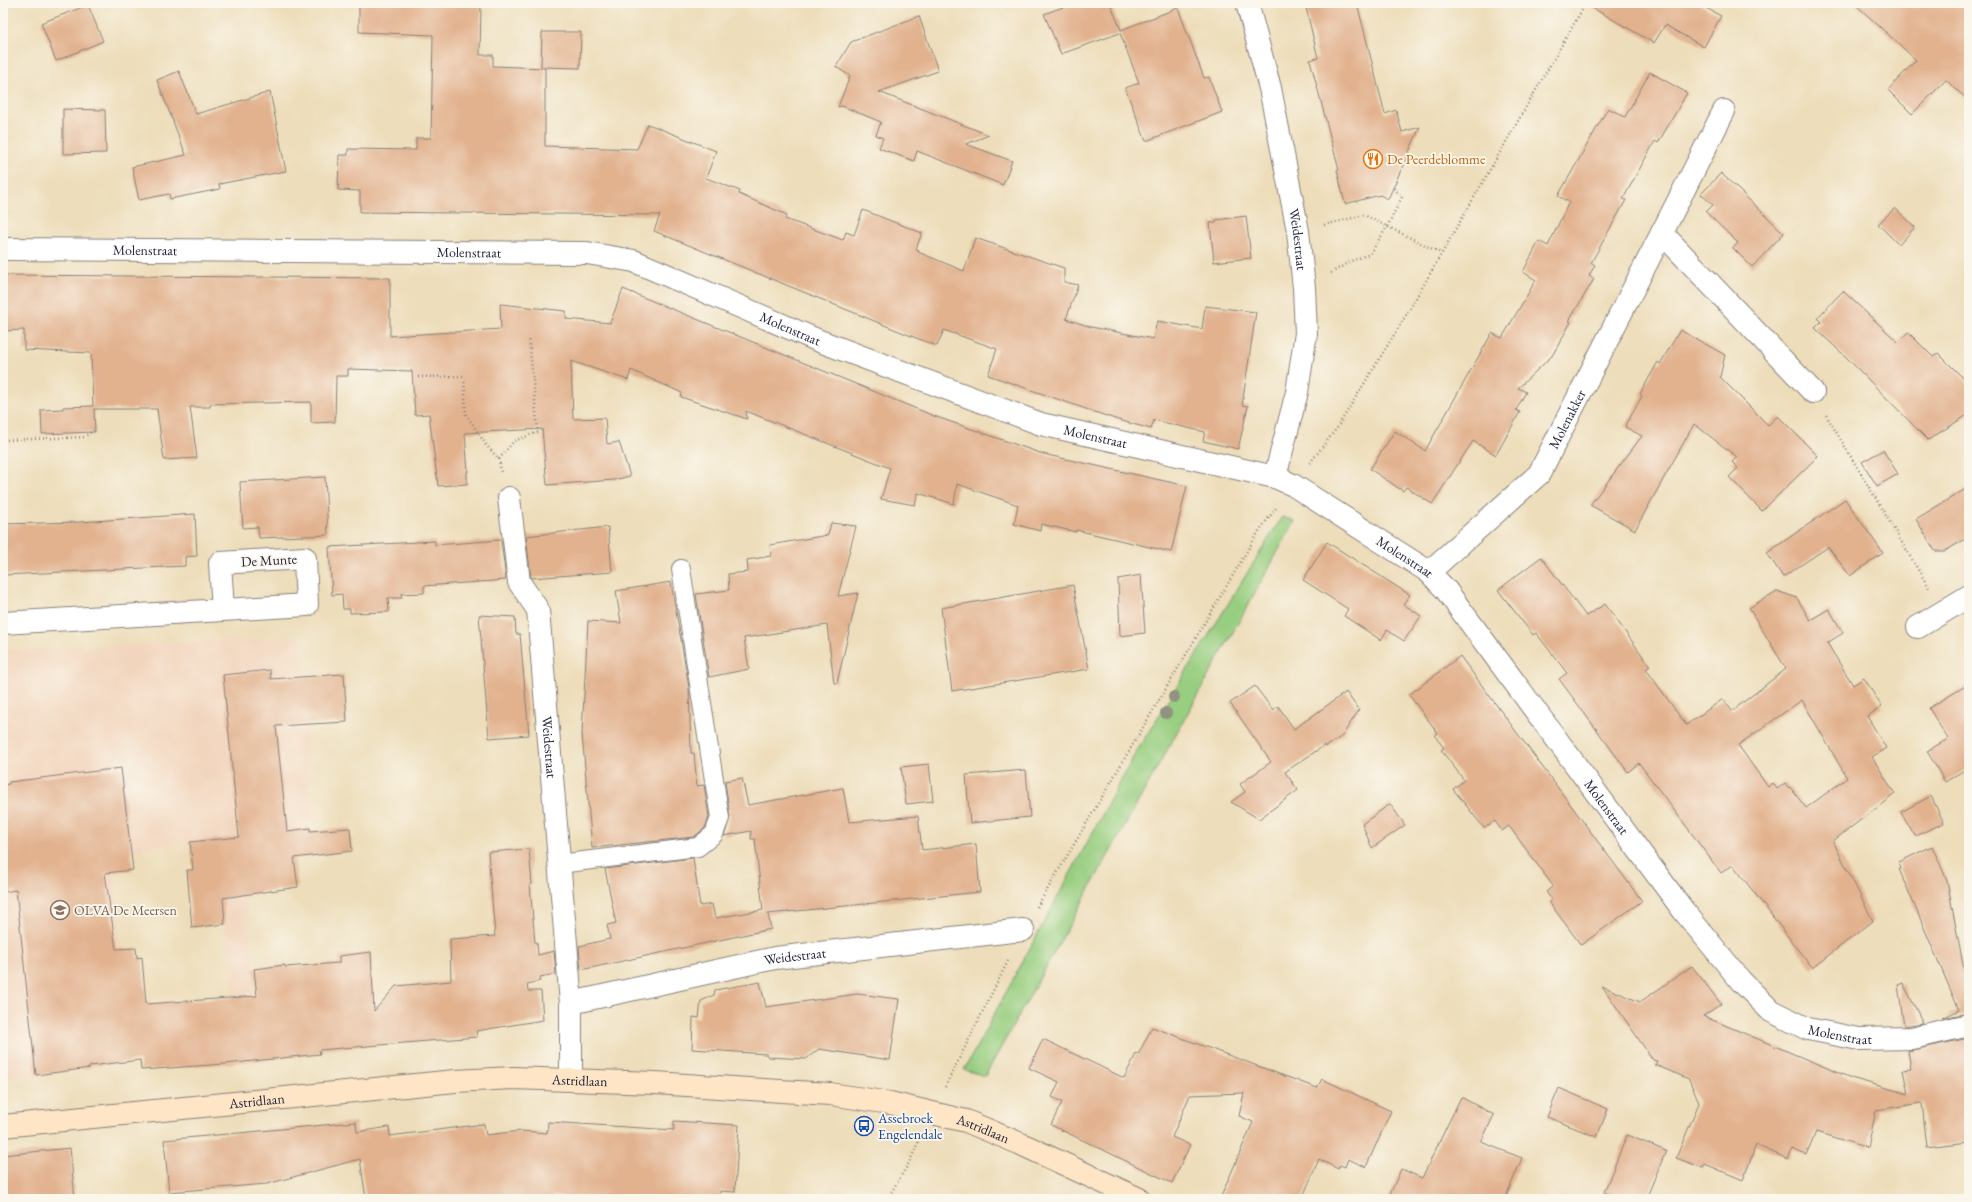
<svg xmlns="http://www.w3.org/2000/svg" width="1972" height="1202" viewBox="0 0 1972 1202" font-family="'EB Garamond',serif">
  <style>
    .built { fill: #f2d5bd }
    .green { fill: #98ce80; stroke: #5d785e }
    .building { fill: #e2b28f; fill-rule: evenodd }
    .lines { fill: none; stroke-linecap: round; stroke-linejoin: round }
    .service-casing { stroke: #88807a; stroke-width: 20 }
    .minor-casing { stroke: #88807a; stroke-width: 24 }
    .secondary-casing { stroke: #88807a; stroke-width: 24 }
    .path { stroke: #88807a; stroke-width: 2.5; stroke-dasharray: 1 3; stroke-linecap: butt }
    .service { stroke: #fff; stroke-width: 18 }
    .minor { stroke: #fff; stroke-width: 22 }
    .secondary { stroke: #fde5c5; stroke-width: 22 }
    .tree { fill: #919380 }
    .labels { text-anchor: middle; stroke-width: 3.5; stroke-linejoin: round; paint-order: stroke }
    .food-label { font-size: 14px; fill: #c56008; stroke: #fbf7ec; text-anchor: start }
    .street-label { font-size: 14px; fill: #22223b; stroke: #fbf7ec }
    .education-label { font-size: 14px; fill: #785e54; stroke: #fbf7ec; text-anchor: start }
    .transit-label { font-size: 14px; fill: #164399; stroke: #fbf7ec; text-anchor: start }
  </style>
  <rect width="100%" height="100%" fill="#fbf7ec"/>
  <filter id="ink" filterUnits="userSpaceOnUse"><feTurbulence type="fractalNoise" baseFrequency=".025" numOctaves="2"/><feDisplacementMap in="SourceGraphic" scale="8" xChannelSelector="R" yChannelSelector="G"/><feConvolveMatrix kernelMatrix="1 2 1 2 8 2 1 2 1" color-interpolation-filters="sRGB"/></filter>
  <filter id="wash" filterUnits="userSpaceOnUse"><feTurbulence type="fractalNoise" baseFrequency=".012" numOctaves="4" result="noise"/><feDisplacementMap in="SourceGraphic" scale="16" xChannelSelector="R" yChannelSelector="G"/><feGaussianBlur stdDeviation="0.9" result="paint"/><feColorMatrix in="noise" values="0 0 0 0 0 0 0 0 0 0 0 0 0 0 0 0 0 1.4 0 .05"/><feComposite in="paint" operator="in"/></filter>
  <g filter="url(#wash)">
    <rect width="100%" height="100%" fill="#edddba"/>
    <!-- built -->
    <path class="built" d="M284,638L300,639L312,828L239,836L264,1060L240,1063L216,839L113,852L124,1012L131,1061L3,1078V651Z"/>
    <!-- green -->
    <path class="green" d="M1282,517L1295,521L985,1076L964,1070L1135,754Z"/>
    <g id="blocks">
      <!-- building -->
      <g class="building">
        <path d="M359,3H481L480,55H493V66L545,68V146L637,149L648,124L716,151L706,178L740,191L739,194L787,215L785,219L843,240L846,232L854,235L863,210L922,233L916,249L919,250L918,252L964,271L975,238L1064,268V282L1078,285L1066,319L1091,327L1153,339L1157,321L1202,329L1205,306L1256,312L1242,405L1248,406L1238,449L1203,441L1205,432L1154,420L1151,429L1115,419L988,375L997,349L944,330L937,346L916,338L654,231L660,215L360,212V191L338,190L339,155H348V149L416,150V138H431L433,35L359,32Z"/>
        <path d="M1074,3H1110L1121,30L1178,8L1204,78L1209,77L1222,112L1146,141L1125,88L1139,83L1120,33L1061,54L1044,14Z"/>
        <path d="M1305,3H1357L1385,114L1396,110L1402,132L1420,127L1388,199L1380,195L1345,204L1337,170H1339L1310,60L1318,58Z"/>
        <path d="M1584,3H1697L1721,16L1704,47L1665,25L1654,43Z"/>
        <path d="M1854,3H1962L1969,10V101L1946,80L1912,114L1888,90L1916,60Z"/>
        <path d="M88,5L103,41L56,61L41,23Z"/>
        <path d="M919,16L938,71L879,92L989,135L966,144L1012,161L1003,185L917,151L914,161L879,148L883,138L876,135L881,122L842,106L838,107L850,76L836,67L851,42Z"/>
        <path d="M542,32H581L580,68L541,67Z"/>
        <path d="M179,71L196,114L270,92L286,171L219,184L220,189L170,199L169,194L139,200L132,167L186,155L157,80Z"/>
        <path d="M1650,72L1687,93L1658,143L1655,141L1623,199L1626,200L1591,263L1595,265L1589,276L1594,279L1569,321L1571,322L1552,356L1518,388L1526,392L1516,410L1520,412L1496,455L1473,441L1432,504L1406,487L1403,491L1370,469L1395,431L1425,451L1492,333L1502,338L1536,280L1523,272L1539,241L1548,246L1569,202L1558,196L1608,108L1625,117Z"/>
        <path d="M63,109L105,110L106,153L63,154Z"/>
        <path d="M1721,173L1784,233L1752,267L1733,248L1738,243L1706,212L1713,205L1701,194Z"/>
        <path d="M1895,208L1915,227L1899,245L1878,224Z"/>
        <path d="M1246,216L1251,258L1214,262L1210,223H1216V220Z"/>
        <path d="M3,275L390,278V336L501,329L500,304L566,311V319L610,323L623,289L934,416L1043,454L1187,486L1171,552L1076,530V532L1041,524L1040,531L1014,524L1018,505L957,484L954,504L918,493L915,505L881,499L890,468L746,411L747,419L681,397L682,393L631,370L628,380L571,361L573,419L605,418L607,444L619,442L630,476L614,480L547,485L542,429L465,433L468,472H467V484L438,486L429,414L415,415L412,371L348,369V376H336L335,422L311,423V402L210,404V407H190L197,458L164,460L157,409H94L95,432L42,434L41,410L63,409V407L93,406L91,353L24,350V330L3,331Z"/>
        <path d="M1843,291L1898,342L1908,332L1933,357L1938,353L1969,384V414L1928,440L1845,356L1815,328L1821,322L1817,318Z"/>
        <path d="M1680,330L1725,355L1720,377L1768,425L1778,416L1818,456L1762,511L1729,477L1738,468L1732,462L1737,457L1694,424L1635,530L1590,505L1642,436L1625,427L1642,396L1640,394L1650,376L1658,362L1660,364Z"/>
        <path d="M1883,450L1898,474L1877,486L1862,462Z"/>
        <path d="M325,477L328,535L259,538L258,527L243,528L240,482Z"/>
        <path d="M1969,487V537L1945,551H1935L1916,519Z"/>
        <path d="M1845,499L1883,553L1850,576L1828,547L1783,577L1767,553Z"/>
        <path d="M195,514L197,556L185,557V566L3,575V524L80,522Z"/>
        <path d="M831,523L856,526L838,596L858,593L837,683H834L827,625L744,638L749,669L709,677L696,594L729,590L728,574L748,572L747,560L771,556L770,545L828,535Z"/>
        <path d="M608,527L612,572L531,578L526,536Z"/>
        <path d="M501,540L506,580L424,586V593L401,594L402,598H388L389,612L350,613V609H343L342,594L332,595L329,547L435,541V545Z"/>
        <path d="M1327,542L1410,595L1403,604L1421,616L1404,641L1387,630L1381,640L1344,616L1348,609L1303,580Z"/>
        <path d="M1541,557L1586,616L1605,604L1650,666L1646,669L1686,725L1723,699L1732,711L1786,669L1749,608L1777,591L1797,598L1810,620L1829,609L1843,633L1827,643L1853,685L1864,678L1882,707L1867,716L1886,748L1872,757L1895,794L1833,841L1873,921L1812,968L1733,865L1721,873L1639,763L1628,772L1559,679L1567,673L1536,633L1533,635L1498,590ZM1802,700L1847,778L1806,808L1790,787L1789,788L1785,783L1777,789L1773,783L1768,787L1738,745Z"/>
        <path d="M1141,575L1145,633L1120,636L1118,579Z"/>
        <path d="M671,582L689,687L691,753H694L697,786L704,785L709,817L705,828L694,837L592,848L582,733L588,621L621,623L616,591Z"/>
        <path d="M1073,585L1089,669L952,691L941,608Z"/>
        <path d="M479,615L515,617L516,634H520L529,735L489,738Z"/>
        <path d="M1460,656L1642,901L1581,945L1549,902L1552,900L1546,892L1553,886L1509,826L1502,831L1495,821L1484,828L1453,789L1464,780L1441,750L1444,748L1434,735L1438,733L1409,695Z"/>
        <path d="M270,670L271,679L344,674L347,722L276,726L287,831L310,828V831L350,828L352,851L294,858L298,887L223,898L225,924L192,928L187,870H193L190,842L239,837L223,675Z"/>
        <path d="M1969,684V775L1966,769L1945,782L1927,751L1948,739L1929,708Z"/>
        <path d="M1255,686L1273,710L1278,706L1294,729L1346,692L1359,710L1342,736L1326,747L1325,745L1285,772L1298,790L1259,819L1231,802L1245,792L1240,784L1271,762L1230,703Z"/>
        <path d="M929,764L933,801L906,804L901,767Z"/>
        <path d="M121,768L133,870L105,873L116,949L136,948L137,958L142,957L146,1004L257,996L254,969L285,965V967L339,963V956L371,952L374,1011L396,986L451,981L450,939L495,936L488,852L529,849L532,884H530L535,943H537L538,955L554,951L556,974L540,977V981L527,984L528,991H541L543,1020L476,1031L477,1037L319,1050L320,1054L225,1064L141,1070L140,1060L90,1066V1068L36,1075L16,890L3,892V785L9,784V782Z"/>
        <path d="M1026,770L1030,817L970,823L966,775Z"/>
        <path d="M742,778L748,805L843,788L849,822L918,816L922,850L976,844L980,892L768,914L771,929L581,970L579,946L610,939L607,925L616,923L605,869L693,858L700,906L712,904L715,918L763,910L755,839H751V831L724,836L730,817L725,781Z"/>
        <path d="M1931,796L1944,823L1915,836L1901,812Z"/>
        <path d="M1390,804L1405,825L1372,848L1362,824Z"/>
        <path d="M1932,846L1947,880L1969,997V1013L1942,1018L1959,1010L1899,869H1901L1899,862Z"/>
        <path d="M1692,966L1721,1004L1703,1016L1851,1078L1908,1094L1903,1070L1911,1069L1908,1051L1969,1038V1142L1927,1147L1922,1103L1876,1110L1868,1148L1816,1132L1806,1155L1792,1149L1788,1159L1756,1145L1743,1180L1705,1164L1703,1168L1676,1158L1699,1103L1689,1079L1655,1065L1657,1061L1653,1060L1602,986L1640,1002Z"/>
        <path d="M760,982L766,1007L857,994L899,999L890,1060L819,1049L806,1059L768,1057L766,1054L692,1049L693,1017L699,1018L701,1001L714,995L715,990Z"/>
        <path d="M1903,983L1923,1023L1904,1026L1898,985Z"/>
        <path d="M1152,1027L1317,1088L1322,1079L1391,1111L1366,1167L1348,1159L1345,1167L1340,1165L1338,1169L1319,1159L1302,1199H1220L1253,1122L1239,1116L1244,1093L1190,1095L1172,1137L1190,1145L1172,1183L1051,1125L1062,1102L1052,1097L1059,1082L1029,1068L1043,1039L1124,1078L1136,1054L1138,1055Z"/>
        <path d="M1559,1088L1608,1109L1597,1137L1547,1117Z"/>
        <path d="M1461,1097L1494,1115L1481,1142L1522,1158L1505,1199H1388L1401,1169L1422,1178Z"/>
        <path d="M674,1121L739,1125L735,1192L720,1191V1199H599L553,1196V1199H366L360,1159L267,1184L169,1192L164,1140L356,1122L357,1132L389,1127L390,1136L484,1124L486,1135L521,1131L547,1133L548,1122L674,1130Z"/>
        <path d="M1627,1135L1666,1151L1646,1199H1623L1604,1192Z"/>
        <path d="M70,1148L75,1199H3V1155Z"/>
      </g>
    </g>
  </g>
  <g filter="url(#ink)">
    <use href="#blocks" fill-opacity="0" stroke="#88807a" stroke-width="1"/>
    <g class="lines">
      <!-- service casing -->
      <g class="service-casing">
        <path id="service" d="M559,864L698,847L714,834L720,818L681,569"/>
      </g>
      <!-- minor casing -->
      <g class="minor-casing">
        <g id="minor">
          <path id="s1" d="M1247,3L1270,88L1298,231L1304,288L1306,333L1297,392L1275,477"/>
          <path d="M1662,233L1813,392"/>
          <path id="s2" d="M3,249L587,253L634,261L817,340L1041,424L1275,477L1293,485L1429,572L1446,590L1683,910L1741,981L1771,1011L1808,1029L1859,1039L1912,1038L1969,1025"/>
          <path id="s3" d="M509,498L519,582L538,610L571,1003"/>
          <path id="s4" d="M1429,572L1539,474L1724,111"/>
          <path d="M3,623L307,605L305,558L220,563L223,610"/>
          <path d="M1918,627L1969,596"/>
          <path id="s5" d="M571,1079V1003L775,958L1023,930"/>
        </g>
      </g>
      <!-- secondary casing -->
      <g class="secondary-casing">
        <g id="secondary">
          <path id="s6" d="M3,1126L455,1081L513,1078L655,1083L830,1094L890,1103L966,1121L1021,1144L1139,1199"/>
        </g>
      </g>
      <!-- path -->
      <g class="path">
        <path d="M1324,225L1364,215L1441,253"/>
        <path d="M1331,273L1351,261L1370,254L1387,227L1402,197L1393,187"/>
        <path d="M418,377L464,376L466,414L486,445L499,459L501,472"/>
        <path d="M1826,415L1929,588"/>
        <path d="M3,440L84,437L95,429"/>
        <path d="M499,459L514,441L538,432L529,339"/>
        <path d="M1310,463L1337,428L1408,312L1586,3"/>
        <path d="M1037,907L1259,531L1276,508"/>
        <path d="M945,1087L1009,959"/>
        <path d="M887,1199L909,1163L920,1138"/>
      </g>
      <!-- service -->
      <use href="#service" class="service"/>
      <!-- minor -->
      <use href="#minor" class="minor"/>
      <!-- secondary -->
      <use href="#secondary" class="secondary"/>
    </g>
    <!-- trees -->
    <g class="tree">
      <circle cx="1174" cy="697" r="6"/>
      <circle cx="1166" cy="713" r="6"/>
    </g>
  </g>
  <!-- icons -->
  <defs>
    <g id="restaurant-ring" transform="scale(1)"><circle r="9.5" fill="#fbf7ec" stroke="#e8710a" stroke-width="1.5"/><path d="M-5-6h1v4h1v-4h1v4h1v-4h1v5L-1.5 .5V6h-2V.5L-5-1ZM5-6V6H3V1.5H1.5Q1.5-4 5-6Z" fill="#e8710a"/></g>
    <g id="school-ring" transform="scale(1)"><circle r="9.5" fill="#fbf7ec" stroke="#8d6e63" stroke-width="1.5"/><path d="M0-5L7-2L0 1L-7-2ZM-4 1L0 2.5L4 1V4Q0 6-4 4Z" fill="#8d6e63"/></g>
    <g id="bus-ring" transform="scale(1)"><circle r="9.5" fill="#fbf7ec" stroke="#1a4fb4" stroke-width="1.5"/><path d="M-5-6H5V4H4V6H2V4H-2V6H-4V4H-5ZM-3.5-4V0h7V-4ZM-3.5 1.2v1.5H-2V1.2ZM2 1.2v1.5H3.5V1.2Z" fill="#1a4fb4"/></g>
  </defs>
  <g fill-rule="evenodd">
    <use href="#restaurant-ring" x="1373" y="159"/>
    <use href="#school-ring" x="60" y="910"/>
    <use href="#bus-ring" x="864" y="1126"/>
  </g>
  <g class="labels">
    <!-- food labels -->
    <g class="food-label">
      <text x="1387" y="164">De Peerdeblomme</text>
    </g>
    <!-- street labels -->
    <g class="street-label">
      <text dy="5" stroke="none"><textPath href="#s1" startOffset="242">Weidestraat</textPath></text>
      <text dy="5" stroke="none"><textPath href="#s2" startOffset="142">Molenstraat</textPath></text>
      <text dy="5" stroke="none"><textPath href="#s2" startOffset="466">Molenstraat</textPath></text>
      <text dy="5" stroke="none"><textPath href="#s2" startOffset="802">Molenstraat</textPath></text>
      <text dy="5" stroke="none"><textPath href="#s4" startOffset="209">Molenakker</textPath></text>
      <text dy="5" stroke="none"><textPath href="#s2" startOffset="1126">Molenstraat</textPath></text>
      <text dy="5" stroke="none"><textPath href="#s2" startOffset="1463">Molenstraat</textPath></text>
      <text transform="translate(269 560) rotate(-3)" y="5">De Munte</text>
      <text dy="5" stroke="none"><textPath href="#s3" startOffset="256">Weidestraat</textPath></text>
      <text dy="5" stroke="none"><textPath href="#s2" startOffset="1786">Molenstraat</textPath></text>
      <text dy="5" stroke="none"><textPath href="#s5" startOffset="305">Weidestraat</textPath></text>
      <text dy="5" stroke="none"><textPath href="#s2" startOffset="2122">Molenstraat</textPath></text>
      <text dy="5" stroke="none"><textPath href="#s6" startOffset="579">Astridlaan</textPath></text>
      <text dy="5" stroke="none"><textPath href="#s6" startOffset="255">Astridlaan</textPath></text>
      <text dy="5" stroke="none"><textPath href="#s6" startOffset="987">Astridlaan</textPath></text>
    </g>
    <!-- education labels -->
    <g class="education-label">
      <text x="74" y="915">OLVA De Meersen</text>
    </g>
    <!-- transit labels -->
    <g class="transit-label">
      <text x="878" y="1123">Assebroek<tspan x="878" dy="16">Engelendale</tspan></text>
    </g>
  </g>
  <!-- margin -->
  <rect width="1972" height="1202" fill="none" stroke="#fbf7ec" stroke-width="16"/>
</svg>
